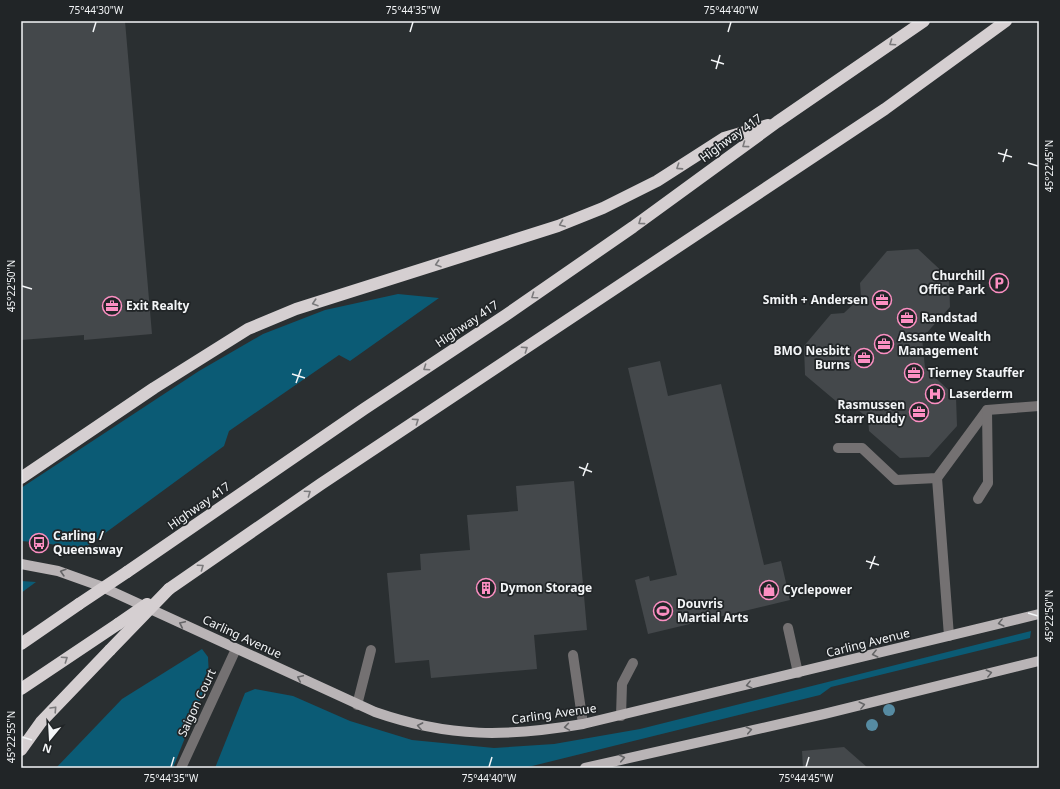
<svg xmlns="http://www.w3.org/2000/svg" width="1060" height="789" viewBox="0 0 1060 789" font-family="'Noto Sans',sans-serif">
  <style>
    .green { fill: #0b5b75 }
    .building { fill: #44484b }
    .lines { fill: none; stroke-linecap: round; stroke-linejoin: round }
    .service { stroke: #747172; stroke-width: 10 }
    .tertiary { stroke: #747172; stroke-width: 10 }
    .primary { stroke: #b9b4b6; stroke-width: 10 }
    .motorway { stroke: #d5cfd1; stroke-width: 12 }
    .motorway-bridge { stroke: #d5cfd1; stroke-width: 12 }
    .tree { fill: #568ba2 }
    .oneway { stroke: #7b7a7c }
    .oneway2 { stroke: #656567 }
    .ticks { fill: none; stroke: #f3f5f7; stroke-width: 1.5 }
    .labels { text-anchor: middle; stroke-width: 3.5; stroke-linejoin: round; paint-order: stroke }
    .street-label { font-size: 12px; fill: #f3f5f7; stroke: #212527 }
    .poi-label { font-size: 12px; font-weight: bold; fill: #f3f5f7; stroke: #212527; text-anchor: start }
    .neatline { fill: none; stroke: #f3f5f7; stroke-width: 1.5 }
    .ticks-label { font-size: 10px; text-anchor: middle; fill: #f3f5f7 }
  </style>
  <rect width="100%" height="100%" fill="#2a2f31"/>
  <!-- green -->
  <g class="green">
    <path d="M398,294L439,298L350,361L339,355L229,431L224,446L82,550L45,543L21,541V488L199,371L263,334L325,310Z"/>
    <path d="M21,581L36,582L21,593Z"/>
    <path d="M1031,631L1030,638L831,687L820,695L524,768H215L245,693L255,689L293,696L350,721L412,740L494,748L554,744L640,729Z"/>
    <path d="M202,649L208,657L209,677L173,768H56L122,699Z"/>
  </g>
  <!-- building -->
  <g class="building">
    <path d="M21,21H125L152,334L84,340V335L21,340Z"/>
    <path d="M918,249L949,278L950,307L922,338L925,368L956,397L957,426L929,457L900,458L869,431L868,418L848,402H837L805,375L804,346L831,314L844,313L861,297L860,283L887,251Z"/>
    <path d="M660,361L668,396L721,384L764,565L781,561L790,600L648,634L635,580L649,576L650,581L677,575L628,368Z"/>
    <path d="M574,481L587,630L534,635L537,669L431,678L429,660L395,663L387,573L421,570L420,554L470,550L467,515L518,511L516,486Z"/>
    <path d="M844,747L868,768H803L802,751Z"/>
  </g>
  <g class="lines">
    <!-- service -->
    <g class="service">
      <path d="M838,448H862L896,480L937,478L987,410L1039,406"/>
      <path d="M937,478L949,636"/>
      <path d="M978,499L988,483L987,410"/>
      <path d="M788,628L798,673"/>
      <path d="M573,655L583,724"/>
      <path d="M357,705L371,650"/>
      <path d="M621,716L622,684L633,663"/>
    </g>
    <!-- tertiary -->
    <path class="tertiary" d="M181,768L236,649"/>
    <!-- primary -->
    <g class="primary">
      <path d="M21,564L58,571L100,586L375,712C450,738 507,737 583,724L1039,614"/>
      <path d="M585,768L824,714L1039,661"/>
    </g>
    <!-- motorway -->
    <g class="motorway">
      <path d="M21,478L154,388L248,329L296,309L558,226L603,208L657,181L724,138L768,125"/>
      <path d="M127,572L364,409L506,315L633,227L777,122L924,21"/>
      <path d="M169,589L321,484L885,109L1006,21"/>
      <path d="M21,644L79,604"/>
      <path d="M21,689L118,624"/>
      <path d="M21,750L41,722L110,650"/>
    </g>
    <!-- motorway-bridge -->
    <g class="motorway-bridge">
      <path d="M79,604L127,572"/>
      <path d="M118,624L147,604"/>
      <path d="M110,650L169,589"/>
    </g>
  </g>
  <!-- trees -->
  <g class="tree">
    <circle cx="889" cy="710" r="6"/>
    <circle cx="872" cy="725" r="6"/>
  </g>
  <!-- one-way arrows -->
  <defs><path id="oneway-chevron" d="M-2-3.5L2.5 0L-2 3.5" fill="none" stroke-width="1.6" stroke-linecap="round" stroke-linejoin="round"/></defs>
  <g class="oneway">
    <use href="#oneway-chevron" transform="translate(892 43) rotate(146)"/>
    <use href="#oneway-chevron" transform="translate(745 145) rotate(144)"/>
    <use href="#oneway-chevron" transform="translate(679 167) rotate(147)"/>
    <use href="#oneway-chevron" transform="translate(641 222) rotate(144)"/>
    <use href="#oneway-chevron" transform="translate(562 224) rotate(159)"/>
    <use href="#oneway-chevron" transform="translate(438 264) rotate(162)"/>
    <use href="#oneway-chevron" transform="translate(534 296) rotate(145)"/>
    <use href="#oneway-chevron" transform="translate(315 303) rotate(162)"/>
    <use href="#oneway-chevron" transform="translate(525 349) rotate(-34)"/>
    <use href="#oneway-chevron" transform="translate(426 368) rotate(146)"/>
    <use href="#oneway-chevron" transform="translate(416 421) rotate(-34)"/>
    <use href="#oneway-chevron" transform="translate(308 493) rotate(-35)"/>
    <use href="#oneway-chevron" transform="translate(201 567) rotate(-35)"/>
    <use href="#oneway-chevron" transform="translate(65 659) rotate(-34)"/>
    <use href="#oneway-chevron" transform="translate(54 709) rotate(-47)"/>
  </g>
  <g class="oneway2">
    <use href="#oneway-chevron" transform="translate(63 572) rotate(-164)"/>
    <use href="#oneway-chevron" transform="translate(1001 623) rotate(166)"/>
    <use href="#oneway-chevron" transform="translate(182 624) rotate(-155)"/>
    <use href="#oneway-chevron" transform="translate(875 654) rotate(166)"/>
    <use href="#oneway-chevron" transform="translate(989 673) rotate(-14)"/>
    <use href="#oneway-chevron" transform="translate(300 678) rotate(-155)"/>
    <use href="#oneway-chevron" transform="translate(749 685) rotate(166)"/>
    <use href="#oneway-chevron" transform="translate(862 705) rotate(-14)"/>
    <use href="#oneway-chevron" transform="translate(420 726) rotate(-169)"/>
    <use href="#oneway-chevron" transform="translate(567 727) rotate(171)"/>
    <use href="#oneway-chevron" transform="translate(749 730) rotate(-12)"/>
    <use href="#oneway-chevron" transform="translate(622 758) rotate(-12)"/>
  </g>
  <!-- ticks -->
  <path class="ticks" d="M93,32L96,22M410,32L413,22M728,32L731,22M711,60L724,64M716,69L720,55M998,153L1012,157M1003,162L1007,149M1028,163L1038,166M22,286L32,289M292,374L305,378M296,383L301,369M579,467L592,472M583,476L588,463M866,561L879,565M870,569L875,556M1028,613L1038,616M22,737L32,740M171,767L174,757M489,767L492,757M806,767L809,757"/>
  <!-- icons -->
  <defs>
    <g id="parking-ring" transform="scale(1)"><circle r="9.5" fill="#212527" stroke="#fc8fc2" stroke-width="1.5"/><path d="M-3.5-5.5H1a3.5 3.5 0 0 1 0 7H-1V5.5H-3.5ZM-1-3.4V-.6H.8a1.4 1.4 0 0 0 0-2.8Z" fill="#fc8fc2"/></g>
    <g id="office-ring" transform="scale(1)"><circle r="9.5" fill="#212527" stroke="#fc8fc2" stroke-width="1.5"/><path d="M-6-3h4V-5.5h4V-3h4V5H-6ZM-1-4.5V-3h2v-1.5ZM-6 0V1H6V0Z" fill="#fc8fc2"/></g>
    <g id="hospital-ring" transform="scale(1)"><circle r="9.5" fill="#212527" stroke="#fc8fc2" stroke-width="1.5"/><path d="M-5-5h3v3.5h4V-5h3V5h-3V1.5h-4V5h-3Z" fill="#fc8fc2"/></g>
    <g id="bus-ring" transform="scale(1)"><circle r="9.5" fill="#212527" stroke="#fc8fc2" stroke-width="1.5"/><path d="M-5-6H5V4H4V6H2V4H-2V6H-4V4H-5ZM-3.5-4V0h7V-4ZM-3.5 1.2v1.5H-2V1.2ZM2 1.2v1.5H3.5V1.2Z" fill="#fc8fc2"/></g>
    <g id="building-ring" transform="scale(1)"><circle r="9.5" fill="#212527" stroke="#fc8fc2" stroke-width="1.5"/><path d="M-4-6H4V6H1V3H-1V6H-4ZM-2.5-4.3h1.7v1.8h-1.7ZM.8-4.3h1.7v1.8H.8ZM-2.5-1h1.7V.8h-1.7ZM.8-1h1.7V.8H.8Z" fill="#fc8fc2"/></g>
    <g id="shop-ring" transform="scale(1)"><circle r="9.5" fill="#212527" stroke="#fc8fc2" stroke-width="1.5"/><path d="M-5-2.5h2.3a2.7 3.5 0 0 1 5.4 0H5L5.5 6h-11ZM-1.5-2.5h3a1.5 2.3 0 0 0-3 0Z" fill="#fc8fc2"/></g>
    <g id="stadium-ring" transform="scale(1)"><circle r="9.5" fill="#212527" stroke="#fc8fc2" stroke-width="1.5"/><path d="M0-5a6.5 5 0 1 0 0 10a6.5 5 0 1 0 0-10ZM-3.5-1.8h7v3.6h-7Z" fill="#fc8fc2"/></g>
  </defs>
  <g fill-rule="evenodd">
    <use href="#parking-ring" x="999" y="283"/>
    <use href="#office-ring" x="882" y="300"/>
    <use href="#office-ring" x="112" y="306"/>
    <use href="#office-ring" x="907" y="318"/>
    <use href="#office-ring" x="884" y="344"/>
    <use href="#office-ring" x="864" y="358"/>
    <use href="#office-ring" x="914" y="373"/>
    <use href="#hospital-ring" x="935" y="394"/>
    <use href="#office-ring" x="919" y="412"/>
    <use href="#bus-ring" x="39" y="543"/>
    <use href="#building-ring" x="486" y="588"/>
    <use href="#shop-ring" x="769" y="590"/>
    <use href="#stadium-ring" x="663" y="611"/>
  </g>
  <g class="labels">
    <!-- street labels -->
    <g class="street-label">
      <text transform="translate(731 138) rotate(-36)" y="4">Highway 417</text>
      <text transform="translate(467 324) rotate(-34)" y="4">Highway 417</text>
      <text transform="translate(199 506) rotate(-35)" y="4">Highway 417</text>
      <text transform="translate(242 637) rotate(25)" y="4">Carling Avenue</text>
      <text transform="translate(868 643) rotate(-14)" y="4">Carling Avenue</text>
      <text transform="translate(197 703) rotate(-65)" y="4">Saigon Court</text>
      <text transform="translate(554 714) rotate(-8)" y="4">Carling Avenue</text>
    </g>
    <!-- poi labels -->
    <g class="poi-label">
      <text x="985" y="280" text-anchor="end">Churchill<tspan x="985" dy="14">Office Park</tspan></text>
      <text x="868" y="304" text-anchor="end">Smith + Andersen</text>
      <text x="126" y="310">Exit Realty</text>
      <text x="921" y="322">Randstad</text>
      <text x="898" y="341">Assante Wealth<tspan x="898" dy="14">Management</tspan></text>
      <text x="850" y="355" text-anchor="end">BMO Nesbitt<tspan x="850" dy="14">Burns</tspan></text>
      <text x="928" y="377">Tierney Stauffer</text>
      <text x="949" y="398">Laserderm</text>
      <text x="905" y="409" text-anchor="end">Rasmussen<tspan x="905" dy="14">Starr Ruddy</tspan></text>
      <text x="53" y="540">Carling /<tspan x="53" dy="14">Queensway</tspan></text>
      <text x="500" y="592">Dymon Storage</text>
      <text x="783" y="594">Cyclepower</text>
      <text x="677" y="608">Douvris<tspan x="677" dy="14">Martial Arts</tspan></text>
    </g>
  </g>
  <!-- border -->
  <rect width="1060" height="789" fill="none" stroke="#212527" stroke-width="44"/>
  <!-- north arrow -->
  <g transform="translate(50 739) rotate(198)" stroke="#212527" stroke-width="3" paint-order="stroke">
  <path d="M0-3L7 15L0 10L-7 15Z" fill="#f3f5f7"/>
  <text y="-6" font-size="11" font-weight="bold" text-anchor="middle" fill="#f3f5f7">N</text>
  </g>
  <rect x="22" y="22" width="1016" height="745" class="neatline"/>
  <g class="ticks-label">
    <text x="96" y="14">75°44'30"W</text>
    <text x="413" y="14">75°44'35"W</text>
    <text x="731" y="14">75°44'40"W</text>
    <text transform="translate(1049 166) rotate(-90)" y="4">45°22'45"N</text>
    <text transform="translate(11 286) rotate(-90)" y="4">45°22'50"N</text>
    <text transform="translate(1049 616) rotate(-90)" y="4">45°22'50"N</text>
    <text transform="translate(11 737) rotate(-90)" y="4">45°22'55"N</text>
    <text x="171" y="782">75°44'35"W</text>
    <text x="489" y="782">75°44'40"W</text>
    <text x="806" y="782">75°44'45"W</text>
  </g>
</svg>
